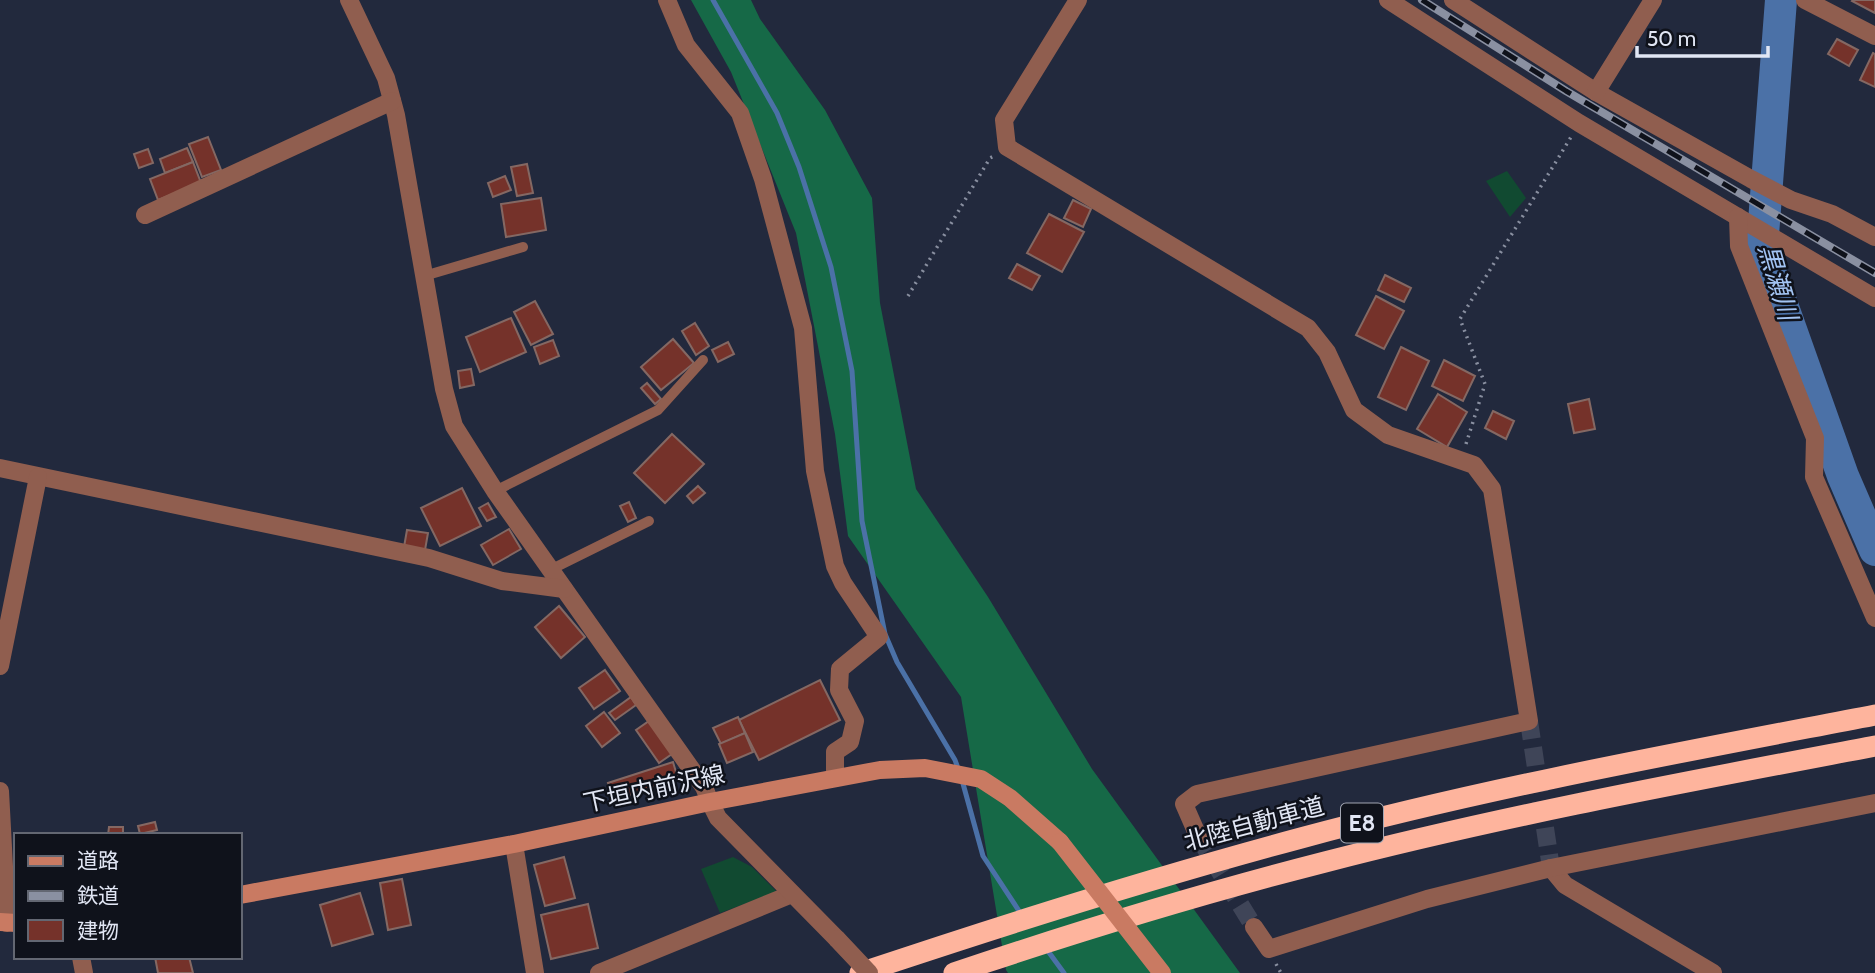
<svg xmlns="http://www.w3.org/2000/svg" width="1875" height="973" viewBox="0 0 1875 973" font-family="Cabin,'Noto Sans JP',sans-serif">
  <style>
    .green { fill: #114a31 }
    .forest { fill: #166947 }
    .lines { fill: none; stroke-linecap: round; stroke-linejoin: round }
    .stream { stroke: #4b71a7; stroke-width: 5 }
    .river { stroke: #4b71a7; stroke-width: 32 }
    .building { fill: #75322a; stroke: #846863; stroke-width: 2 }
    .minor-tunnel { stroke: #3f4558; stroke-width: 18; stroke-dasharray: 18 9; stroke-linecap: butt }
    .path { stroke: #898fa0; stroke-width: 3.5; stroke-dasharray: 2 5; stroke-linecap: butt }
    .service { stroke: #905e4f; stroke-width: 10 }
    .minor { stroke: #905e4f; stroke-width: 18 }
    .tertiary { stroke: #905e4f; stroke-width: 18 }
    .secondary { stroke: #c97a62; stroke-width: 18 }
    .motorway { stroke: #feb49d; stroke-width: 21 }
    .rail-casing { stroke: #8a90a1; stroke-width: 8 }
    .rail { stroke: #0f121b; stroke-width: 5; stroke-dasharray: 16; stroke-linecap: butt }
    .tertiary-bridge { stroke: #905e4f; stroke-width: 18 }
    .secondary-bridge { stroke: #c97a62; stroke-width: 18 }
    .labels { text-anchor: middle; stroke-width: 5; stroke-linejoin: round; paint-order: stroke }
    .shield { fill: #0f121b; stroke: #a2a6b3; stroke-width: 2 }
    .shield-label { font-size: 23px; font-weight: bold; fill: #e1e6f4 }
    .street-label { font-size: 24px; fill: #e1e6f4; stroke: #0f121b }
    .water-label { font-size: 26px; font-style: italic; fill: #a3c4f3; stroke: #0f121b }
  </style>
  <rect width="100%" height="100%" fill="#22293d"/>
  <!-- green -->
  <g class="green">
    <path d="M1507,171L1526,198L1510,217L1486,181Z"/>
    <path d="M733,857L752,867L777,892L720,913L701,869Z"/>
  </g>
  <!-- forest -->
  <path class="forest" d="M691,0H751L760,19L825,110L872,198L880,303L916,489L988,597L1092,769L1240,973H1008L1006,970L961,697L848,536L835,434L796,233L731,72Z"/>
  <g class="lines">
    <!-- stream -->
    <g class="stream">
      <path d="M713,0L777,113L799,167L831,267L852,371L862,521L885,634L897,662L955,760L959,771"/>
      <path d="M962,780L983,856L1021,914"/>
      <path d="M1045,947L1064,973"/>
    </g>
    <!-- river -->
    <path class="river" d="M1781,0L1762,248L1843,476L1875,550"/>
  </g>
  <!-- building -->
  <g class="building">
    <path d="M1853,0H1875V13L1852,1Z"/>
    <path d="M1837,39L1858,50L1849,66L1828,54Z"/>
    <path d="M1873,53L1875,54V87L1860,80Z"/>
    <path d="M208,137L221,170L202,177L189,144Z"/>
    <path d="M187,148L193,162L165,173L160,159Z"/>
    <path d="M148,149L153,163L139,168L134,154Z"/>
    <path d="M193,162L201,183L158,200L150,179Z"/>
    <path d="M527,164L533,193L517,196L511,167Z"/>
    <path d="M505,176L511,190L493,197L488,183Z"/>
    <path d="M541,198L546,230L506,237L501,204Z"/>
    <path d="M1073,200L1091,209L1083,227L1064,218Z"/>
    <path d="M1049,214L1084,232L1062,272L1027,253Z"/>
    <path d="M1017,264L1040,276L1032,290L1009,278Z"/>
    <path d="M1385,275L1411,288L1404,302L1378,290Z"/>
    <path d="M1376,296L1404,311L1384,349L1356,335Z"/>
    <path d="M535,301L553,334L531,345L514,312Z"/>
    <path d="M511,318L526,352L480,372L466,337Z"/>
    <path d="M695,323L709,346L696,355L682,331Z"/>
    <path d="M673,339L694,363L661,390L641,367Z"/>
    <path d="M553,340L559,356L540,364L534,347Z"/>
    <path d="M728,342L734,354L718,362L712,350Z"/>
    <path d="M1401,347L1429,361L1406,410L1378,397Z"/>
    <path d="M1444,360L1475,376L1463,401L1432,386Z"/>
    <path d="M471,369L474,385L460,388L458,371Z"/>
    <path d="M647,383L661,399L655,404L641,388Z"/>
    <path d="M1438,394L1467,412L1447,447L1417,429Z"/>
    <path d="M1589,399L1595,429L1574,433L1568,404Z"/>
    <path d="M1493,411L1514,421L1506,439L1485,428Z"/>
    <path d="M672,434L704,464L665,503L634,473Z"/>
    <path d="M698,486L705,493L693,503L687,496Z"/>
    <path d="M462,488L481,526L440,546L421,508Z"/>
    <path d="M629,502L636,518L628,522L620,506Z"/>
    <path d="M488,503L496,517L487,521L479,508Z"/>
    <path d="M509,529L521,549L493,565L481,545Z"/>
    <path d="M407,530L428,533L425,550L404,547Z"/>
    <path d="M559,606L585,637L561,658L535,627Z"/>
    <path d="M605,670L620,691L594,709L579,688Z"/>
    <path d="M820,680L840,720L759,760L739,720Z"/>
    <path d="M631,697L636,705L615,720L609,713Z"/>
    <path d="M604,712L620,733L602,747L586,726Z"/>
    <path d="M738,717L745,733L721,744L713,728Z"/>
    <path d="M649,721L672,754L659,763L636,730Z"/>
    <path d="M745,733L753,752L727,763L719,744Z"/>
    <path d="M673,762L678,779L614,800L608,783Z"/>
    <path d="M155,822L157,830L140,834L138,826Z"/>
    <path d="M109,827H123V835H108Z"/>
    <path d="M564,857L575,898L545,906L534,865Z"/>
    <path d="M402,879L411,925L388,930L380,883Z"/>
    <path d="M360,893L373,934L332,946L320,905Z"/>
    <path d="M588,904L598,948L551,959L541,915Z"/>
    <path d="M155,957H189L193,973H158Z"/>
  </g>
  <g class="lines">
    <!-- minor-tunnel -->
    <g class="minor-tunnel">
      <path d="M1529,721L1551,868"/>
      <path d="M1198,836L1254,927"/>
    </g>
    <!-- path -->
    <g class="path">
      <path d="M908,296L990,158L994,156"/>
      <path d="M1466,444L1485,384L1460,319L1571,137"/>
      <path d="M1276,964L1281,973"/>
    </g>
    <!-- service -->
    <g class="service">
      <path d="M424,276L523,247"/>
      <path d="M495,491L658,410L703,360"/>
      <path d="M550,570L649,521"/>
    </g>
    <!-- minor -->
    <g class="minor">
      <path d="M349,0L386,78L396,115L444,389L454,426L495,491L704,787L710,802"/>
      <path d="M667,0L686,45L740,113L763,179L803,328L815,471L835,566L843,583L879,637L840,669L839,690L855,721L850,742L835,752V778"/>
      <path d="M1078,0L1004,120L1007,147L1308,328L1327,352L1354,410L1388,435L1474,465L1492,489L1529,721L1197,794L1184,804L1198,836"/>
      <path d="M1388,0L1579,123L1875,298"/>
      <path d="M1453,0L1596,92L1751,179L1791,200L1832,214L1875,237"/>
      <path d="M1596,92L1653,0"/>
      <path d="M145,215L392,101"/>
      <path d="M1738,217L1739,246L1815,438L1814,477L1875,618"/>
      <path d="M0,468L429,558L502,581L564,589"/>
      <path d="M0,666L38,477"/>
      <path d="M0,791L7,923"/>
      <path d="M514,844L535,973"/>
      <path d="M1551,868L1565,885L1713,973"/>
      <path d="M1254,927L1269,949L1427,899L1551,868L1875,803"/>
      <path d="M81,957L84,973"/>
      <path d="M599,973L792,894"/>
    </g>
    <!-- tertiary -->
    <g class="tertiary">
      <path d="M1805,0L1875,36"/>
      <path d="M710,802L718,818L837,939"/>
    </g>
    <!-- secondary -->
    <g class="secondary">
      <path d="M240,895L514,844L710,802L880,770L925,768L981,779L1010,798L1060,842"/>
      <path d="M0,922L16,923"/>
    </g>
    <!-- motorway -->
    <g class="motorway">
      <path d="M860,973C1006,924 1152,878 1301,838C1490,787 1683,752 1875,715"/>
      <path d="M954,973C1076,932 1200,894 1325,862C1506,815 1691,781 1875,746"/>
    </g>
    <!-- rail casing -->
    <g class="rail-casing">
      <path id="rail" d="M1422,0L1566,91L1875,273"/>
    </g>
    <!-- rail -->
    <use href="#rail" class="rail"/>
    <!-- tertiary-bridge -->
    <path class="tertiary-bridge" d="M837,939L869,973"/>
    <!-- secondary-bridge -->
    <path class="secondary-bridge" d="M1060,842L1162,973"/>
  </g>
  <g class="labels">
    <!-- shield labels -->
    <rect class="shield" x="1341" y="803.5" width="42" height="39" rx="5"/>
    <g class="shield-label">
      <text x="1362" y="831">E8</text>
    </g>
    <!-- street labels -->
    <g class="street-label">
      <text transform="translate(654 789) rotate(-12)" y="8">下垣内前沢線</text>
      <text transform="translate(1254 824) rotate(-15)" y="8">北陸自動車道</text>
    </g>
    <!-- water labels -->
    <g class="water-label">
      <text transform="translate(1778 282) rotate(74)" y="9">黒瀬川</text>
    </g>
  </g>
  <!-- legend -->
  <rect x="14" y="833" width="228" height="126" fill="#0f121b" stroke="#636772" stroke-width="2"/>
  <rect x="28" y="856" width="35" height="10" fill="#c97a62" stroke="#636772" stroke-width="2"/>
  <text x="77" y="868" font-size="21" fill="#e1e6f4">道路</text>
  <rect x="28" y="891" width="35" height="10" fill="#8a90a1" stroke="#636772" stroke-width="2"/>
  <text x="77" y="903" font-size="21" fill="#e1e6f4">鉄道</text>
  <rect x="28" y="920" width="35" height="21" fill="#75322a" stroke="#636772" stroke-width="2"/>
  <text x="77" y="938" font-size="21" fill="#e1e6f4">建物</text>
  <!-- scale -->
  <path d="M1637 46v10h131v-10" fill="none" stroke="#e1e6f4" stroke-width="3.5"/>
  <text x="1647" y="46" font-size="21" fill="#e1e6f4" stroke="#0f121b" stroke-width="5" paint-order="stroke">50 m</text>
</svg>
